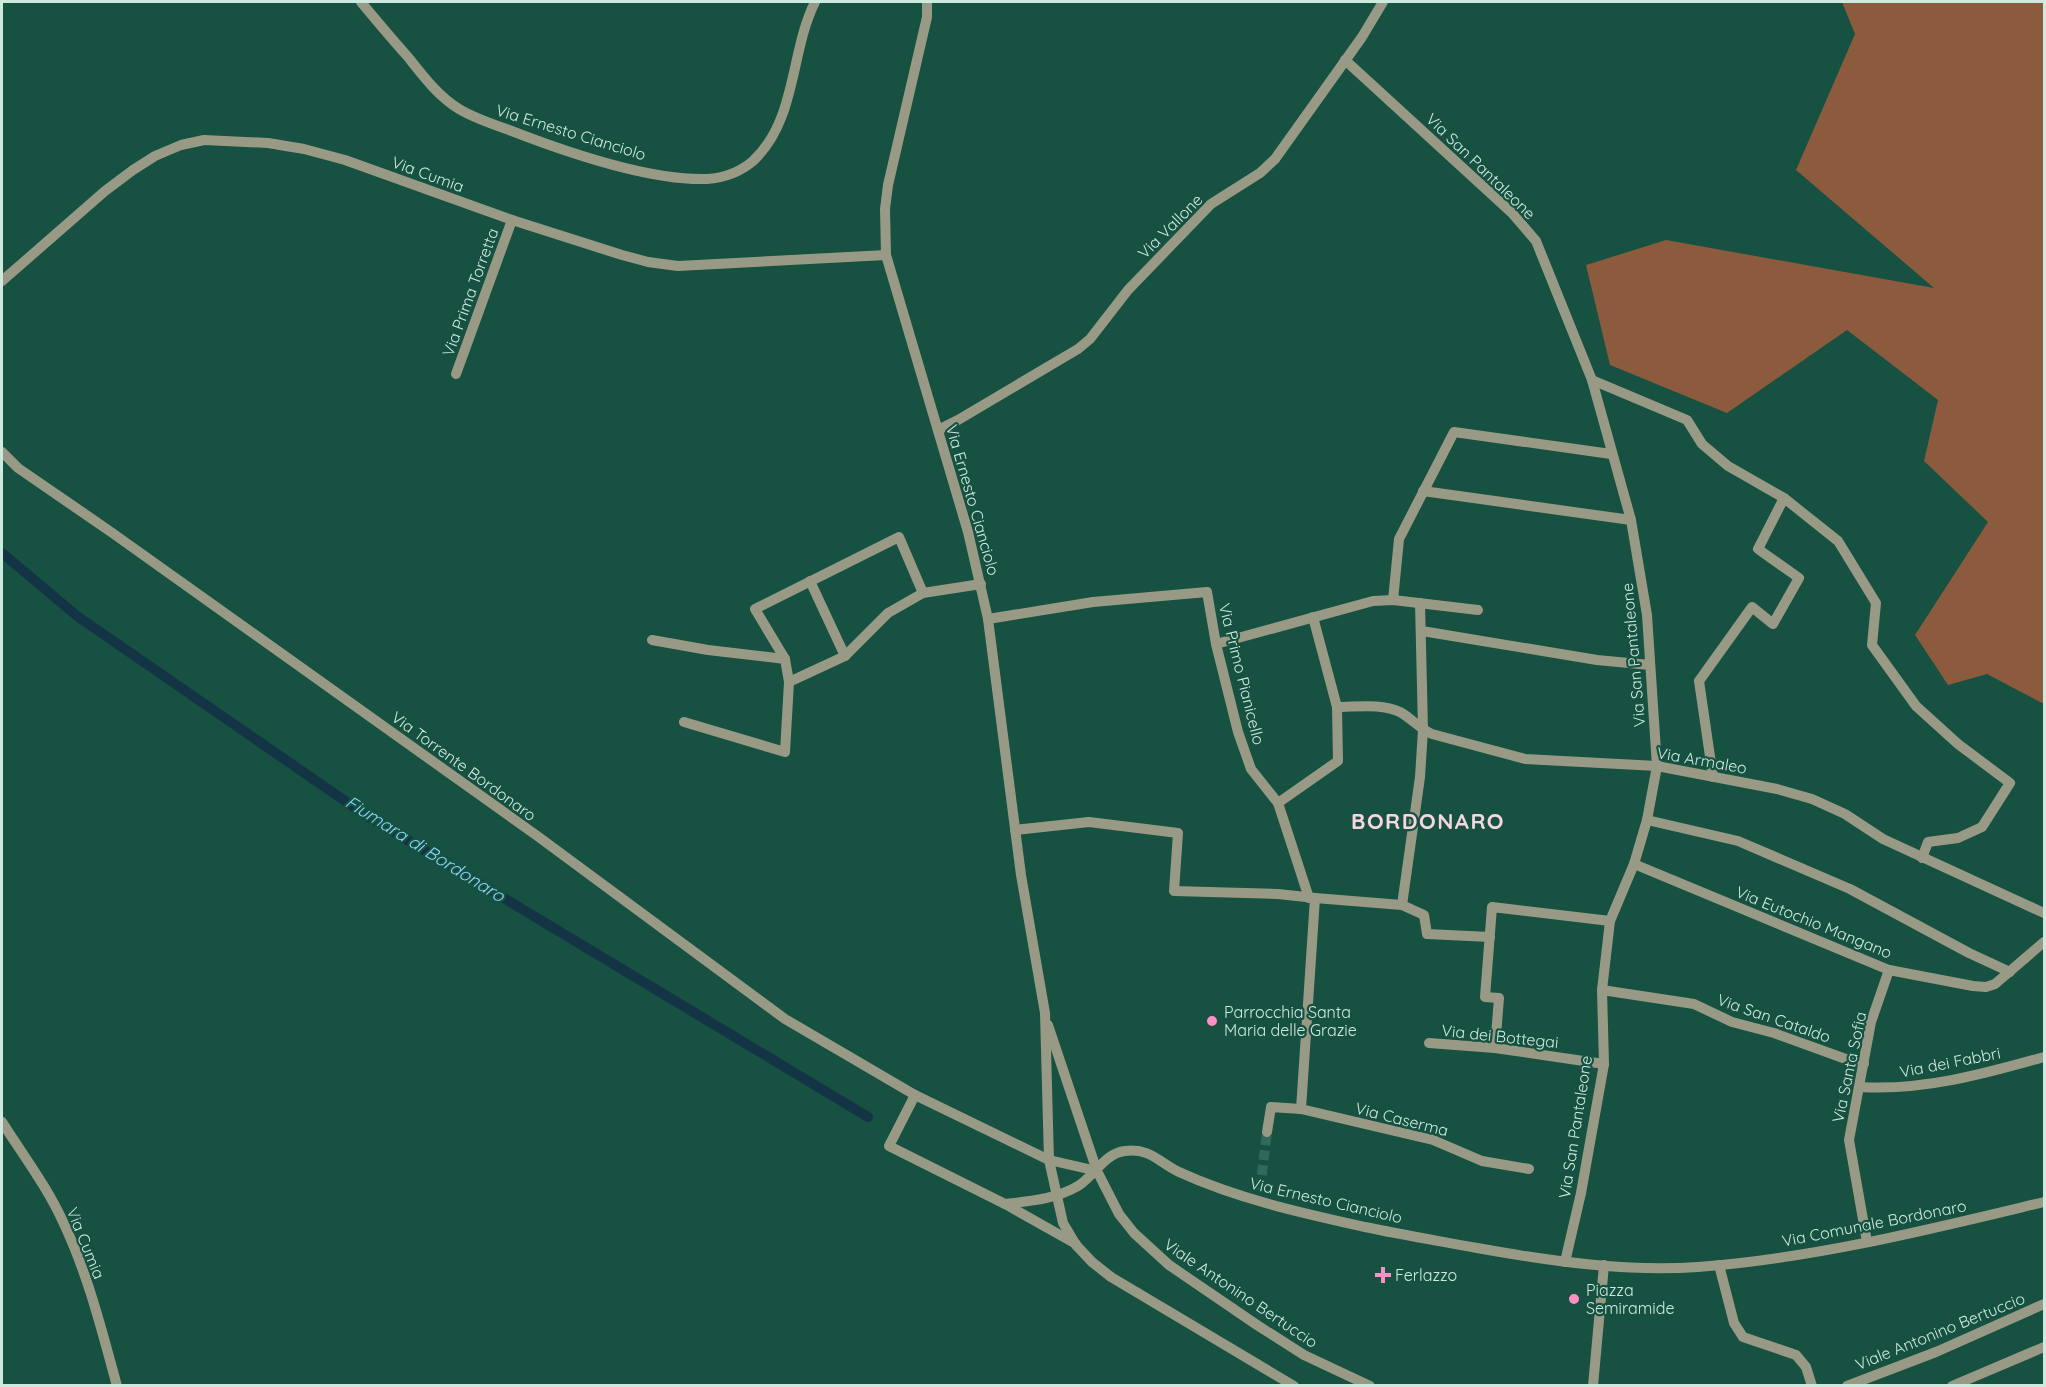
<svg xmlns="http://www.w3.org/2000/svg" width="2046" height="1387" viewBox="0 0 2046 1387" font-family="Quicksand,sans-serif">
  <style>
    .green { fill: #8c5b3d }
    .lines { fill: none; stroke-linecap: round; stroke-linejoin: round }
    .stream { stroke: #133444; stroke-width: 10 }
    .minor-tunnel { stroke: #316859; stroke-width: 10; stroke-dasharray: 10 5; stroke-linecap: butt }
    .minor { stroke: #999a85; stroke-width: 10 }
    .poi-dot { fill: #fc8fc3; stroke: #165141; stroke-width: 2 }
    .labels { text-anchor: middle; stroke-width: 4.5; stroke-linejoin: round; paint-order: stroke }
    .street-label { font-size: 16px; fill: #cdeadf; stroke: #165141 }
    .poi-label { font-size: 16px; fill: #cdeadf; stroke: #165141; text-anchor: start }
    .water-label { font-size: 18px; font-style: italic; fill: #89d3f7; stroke: #165141 }
    .district-label { font-size: 22px; font-weight: bold; letter-spacing: 1.5px; fill: #f6d6e3; stroke: #165141 }
  </style>
  <rect width="100%" height="100%" fill="#165141"/>
  <!-- green -->
  <path class="green" d="M1842,2H2044V704L1987,674L1948,685L1915,635L1988,522L1924,461L1938,400L1847,330L1727,413L1610,365L1586,265L1666,240L1934,288L1796,170L1855,34Z"/>
  <g class="lines">
    <!-- stream -->
    <path class="stream" d="M2,553L77,616L364,814L868,1117"/>
    <!-- minor-tunnel -->
    <path class="minor-tunnel" d="M1260,1190L1267,1132"/>
    <!-- minor -->
    <g class="minor">
      <path d="M361,2C376,20 392,39 408,57C423,76 438,96 459,109C474,118 492,124 509,130C563,151 650,181 707,179C723,178 740,172 753,161C797,120 790,52 815,2"/>
      <path d="M927,2V17L888,185L885,209L886,255L968,532L988,619L1021,875L1045,1013L1049,1160L1063,1223L1076,1245L1092,1262L1111,1277L1294,1386"/>
      <path d="M1345,60L1512,213L1536,241L1592,380L1631,520L1647,615L1657,766L1647,820L1634,864L1610,921L1602,990L1604,1064L1581,1193L1565,1262"/>
      <path d="M2,281L105,191L133,170L155,156L181,145L204,140L268,143L304,149L345,160L512,220L622,255L648,262L678,266L886,255"/>
      <path d="M456,374L512,220"/>
      <path d="M1592,380L1687,420L1702,444L1728,466L1784,498L1838,541L1876,603L1872,645L1916,706L1958,744L2010,783L1982,827L1958,838L1928,842L1922,858"/>
      <path d="M938,430L958,420L1078,349L1090,339L1128,290L1211,204L1260,173L1275,159L1362,37L1383,2"/>
      <path d="M2,452L18,468L111,532L536,835L785,1019L915,1095L1049,1160L1097,1171"/>
      <path d="M1423,491L1631,520"/>
      <path d="M810,581L845,656"/>
      <path d="M1393,600L1399,539L1454,432L1611,454"/>
      <path d="M988,619L1093,602L1207,592L1216,644L1238,732L1251,769L1278,803L1309,898"/>
      <path d="M1422,631L1597,660L1650,665"/>
      <path d="M652,640L708,650L785,659L789,682L845,656L888,613L923,593L981,584"/>
      <path d="M1216,644L1373,601L1393,600L1478,610"/>
      <path d="M785,659L755,609L899,537L923,593"/>
      <path d="M1337,707C1357,707 1381,703 1400,712C1411,718 1420,729 1432,734L1525,759L1657,766L1777,789L1812,799L1845,814L1883,839L2044,913"/>
      <path d="M684,722L785,752L789,682"/>
      <path d="M1713,777L1699,681L1752,607L1773,624L1799,578L1758,549L1784,498"/>
      <path d="M1278,803L1338,761L1337,707L1313,617"/>
      <path d="M1647,820L1738,841L1850,889L1969,953L2010,972"/>
      <path d="M1015,830L1089,822L1178,833L1174,891L1278,894L1315,898L1402,905L1424,915L1427,934L1490,937"/>
      <path d="M1634,864L1889,970L1973,986L1986,987L1995,984L2044,942"/>
      <path d="M1402,905L1420,777L1423,730L1420,603"/>
      <path d="M1602,990L1694,1004L1732,1022L1774,1033L1843,1058L1864,1064"/>
      <path d="M1048,1025L1097,1171L1119,1214L1134,1233L1169,1265L1257,1325L1304,1355L1370,1386"/>
      <path d="M1429,1043L1495,1048L1604,1064"/>
      <path d="M1495,1048L1499,998L1485,997L1492,907L1610,921"/>
      <path d="M1860,1087C1922,1091 1984,1074 2044,1057"/>
      <path d="M915,1095L889,1146L1005,1204L1076,1244"/>
      <path d="M1301,1109L1433,1140L1482,1161L1529,1169"/>
      <path d="M2,1122C23,1155 48,1188 64,1224C88,1275 102,1331 117,1386"/>
      <path d="M1267,1132L1271,1107L1301,1109L1315,898"/>
      <path d="M1005,1204C1030,1201 1056,1199 1078,1186C1094,1176 1105,1153 1125,1151C1151,1148 1158,1162 1179,1172C1238,1199 1302,1213 1365,1227C1403,1235 1440,1241 1477,1248C1550,1261 1625,1272 1698,1267C1816,1258 1931,1229 2044,1202"/>
      <path d="M1867,1242L1849,1140L1871,1022L1889,970"/>
      <path d="M1719,1265L1734,1323L1743,1337L1796,1355L1806,1367L1812,1386"/>
      <path d="M1593,1386L1604,1265"/>
      <path d="M1847,1386L1936,1352L2044,1304"/>
      <path d="M1952,1386L2044,1347"/>
    </g>
  </g>
  <!-- markers -->
  <g class="poi-dot">
    <circle cx="1212" cy="1021" r="6"/>
    <path d="M1380 1266h6v6h6v6h-6v6h-6v-6h-6v-6h6z"/>
    <circle cx="1574" cy="1299" r="6"/>
  </g>
  <g class="labels">
    <!-- street labels -->
    <g class="street-label">
      <text transform="translate(571 132) rotate(17)" y="6">Via Ernesto Cianciolo</text>
      <text transform="translate(1481 166) rotate(44)" y="6">Via San Pantaleone</text>
      <text transform="translate(428 174) rotate(20)" y="6">Via Cumia</text>
      <text transform="translate(1170 226) rotate(-45)" y="6">Via Vallone</text>
      <text transform="translate(470 292) rotate(-70)" y="6">Via Prima Torretta</text>
      <text transform="translate(973 500) rotate(74)" y="6">Via Ernesto Cianciolo</text>
      <text transform="translate(1633 655) rotate(-95)" y="6">Via San Pantaleone</text>
      <text transform="translate(1242 674) rotate(76)" y="6">Via Primo Pianicello</text>
      <text transform="translate(1702 760) rotate(10)" y="6">Via Armaleo</text>
      <text transform="translate(464 766) rotate(36)" y="6">Via Torrente Bordonaro</text>
      <text transform="translate(1814 922) rotate(22)" y="6">Via Eutochio Mangano</text>
      <text transform="translate(1774 1018) rotate(19)" y="6">Via San Cataldo</text>
      <text transform="translate(1500 1036) rotate(6)" y="6">Via dei Bottegai</text>
      <text transform="translate(1950 1062) rotate(-11)" y="6">Via dei Fabbri</text>
      <text transform="translate(1849 1067) rotate(-78)" y="6">Via Santa Sofia</text>
      <text transform="translate(1402 1119) rotate(14)" y="6">Via Caserma</text>
      <text transform="translate(1575 1127) rotate(-81)" y="6">Via San Pantaleone</text>
      <text transform="translate(1326 1200) rotate(13)" y="6">Via Ernesto Cianciolo</text>
      <text transform="translate(1874 1223) rotate(-11)" y="6">Via Comunale Bordonaro</text>
      <text transform="translate(86 1243) rotate(68)" y="6">Via Cumia</text>
      <text transform="translate(1241 1293) rotate(34)" y="6">Viale Antonino Bertuccio</text>
      <text transform="translate(1940 1331) rotate(-22)" y="6">Viale Antonino Bertuccio</text>
    </g>
    <!-- poi labels -->
    <g class="poi-label">
      <text x="1224" y="1018">Parrocchia Santa<tspan x="1224" dy="18">Maria delle Grazie</tspan></text>
      <text x="1395" y="1281">Ferlazzo</text>
      <text x="1586" y="1296">Piazza<tspan x="1586" dy="18">Semiramide</tspan></text>
    </g>
    <!-- water labels -->
    <g class="water-label">
      <text transform="translate(425 849) rotate(32)" y="6">Fiumara di Bordonaro</text>
    </g>
    <!-- district labels -->
    <g class="district-label">
      <text x="1428" y="829">BORDONARO</text>
    </g>
  </g>
  <!-- border -->
  <rect width="2046" height="1387" fill="none" stroke="#cdeadf" stroke-width="6"/>
</svg>
